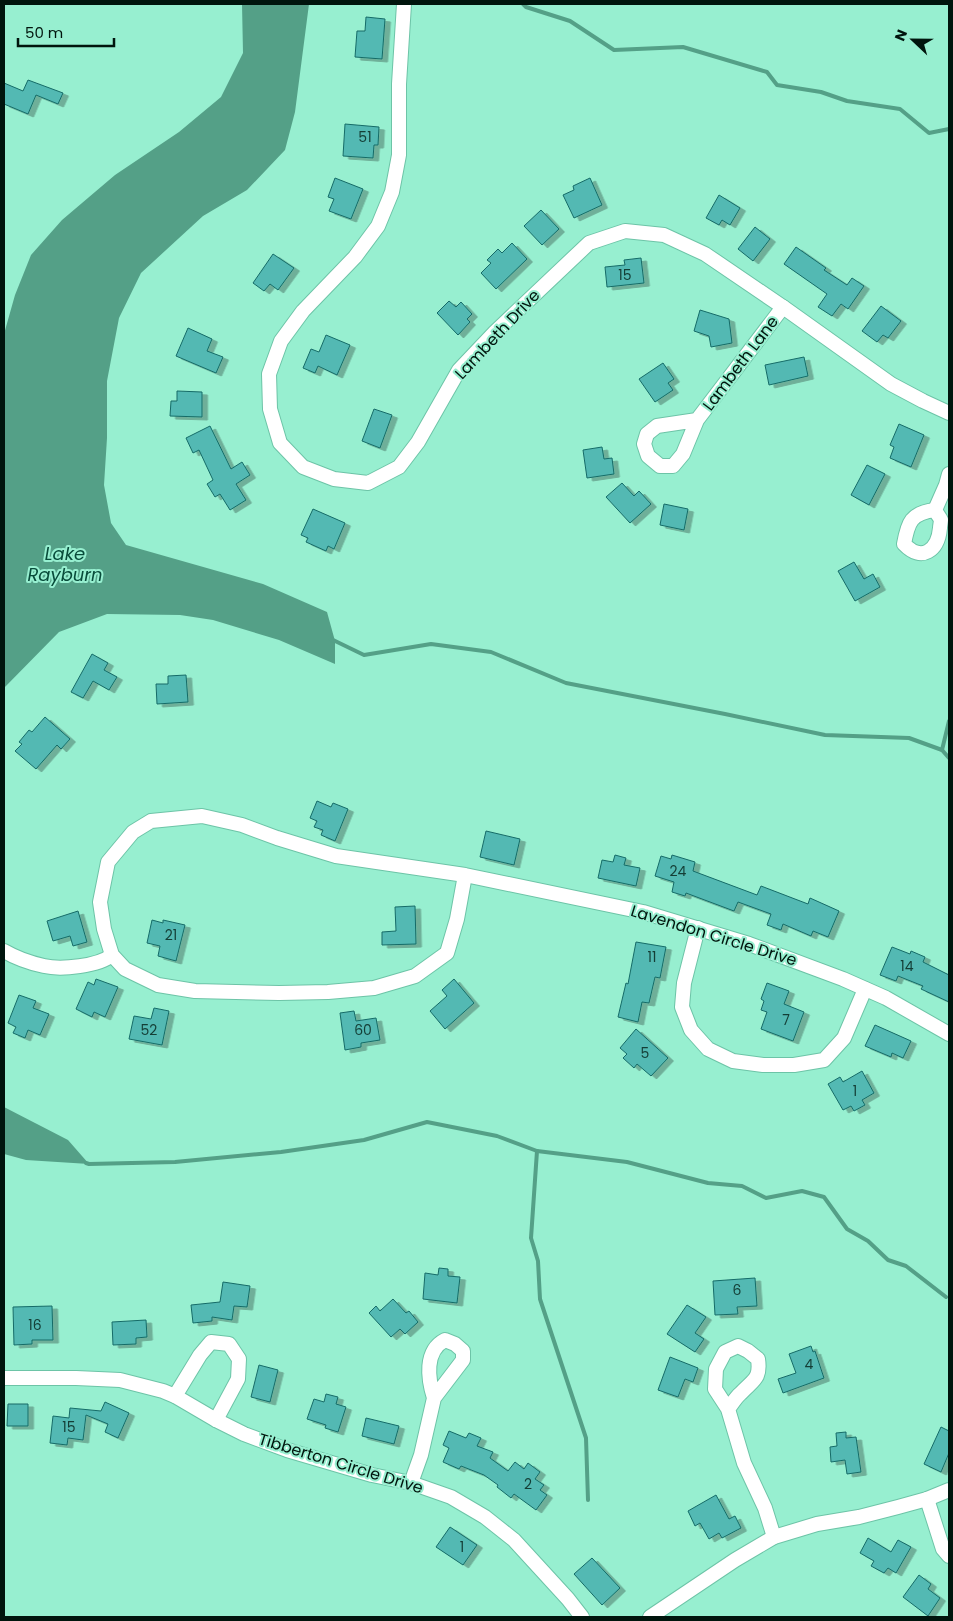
<svg xmlns="http://www.w3.org/2000/svg" width="953" height="1621" viewBox="0 0 953 1621" font-family="Poppins,sans-serif">
  <style>
    .water { fill: #54a087 }
    .lines { fill: none; stroke-linecap: round; stroke-linejoin: round }
    .stream { stroke: #54a087; stroke-width: 4 }
    .building { fill: #52b9b3; stroke: #166b67; filter: url(#shadow) }
    .minor-casing { stroke: #6dc4a7; stroke-width: 16 }
    .minor { stroke: #fff; stroke-width: 14 }
    .labels { text-anchor: middle; stroke-width: 4; stroke-linejoin: round; paint-order: stroke }
    .number-label { font-size: 14px; fill: #143e36 }
    .street-label { font-size: 16px; fill: #00150d; stroke: #97efd0 }
    .water-label { font-size: 18px; font-style: italic; fill: #084b3a; stroke: #97efd0 }
  </style>
  <defs>
    <filter id="shadow"><feDropShadow dx="5.5" dy="3" stdDeviation="0" flood-color="#0004"/></filter>
  </defs>
  <rect width="100%" height="100%" fill="#97efd0"/>
  <!-- water -->
  <g class="water">
    <path d="M242,4H309L295,112L285,150L247,190L203,216L141,273L119,318L107,381V438L104,485L111,523L126,545L263,584L327,612L335,641V664L279,640L213,620L180,615L107,614L59,632L4,688V334L15,295L31,255L62,220L115,175L179,132L221,97L243,53Z"/>
    <path d="M4,1107L68,1140L89,1164L26,1160L4,1154Z"/>
  </g>
  <g class="lines">
    <!-- stream -->
    <g class="stream">
      <path d="M523,4L526,7L570,21L614,50L683,47L767,72L777,85L821,92L847,101L900,109L929,133L949,129"/>
      <path d="M331,639L364,655L431,644L491,652L566,683L725,714L825,735L909,738L942,750L949,758"/>
      <path d="M942,750L949,721"/>
      <path d="M537,1151L531,1238L538,1261L540,1299L586,1438L588,1500"/>
      <path d="M86,1163L89,1164L175,1162L281,1152L364,1140L427,1122L497,1136L537,1151L627,1162L708,1183L742,1186L766,1198L802,1191L824,1197L847,1229L868,1241L888,1260L906,1266L946,1297"/>
    </g>
  </g>
  <!-- building -->
  <g class="building">
    <path d="M366,17L385,19L382,59L355,57L357,31H365Z"/>
    <path d="M28,80L63,93L58,104L36,95L28,114L4,104V83L23,91Z"/>
    <path d="M345,124L379,127L378,145H374L373,158L343,156Z"/>
    <path d="M335,178L363,189L351,219L329,211L334,199L328,197Z"/>
    <path d="M590,178L602,205L574,218L563,195L574,190L573,186Z"/>
    <path d="M719,195L740,208L730,225L722,220L719,225L706,218Z"/>
    <path d="M541,210L559,229L542,245L524,226Z"/>
    <path d="M755,227L770,239L753,261L738,249Z"/>
    <path d="M512,243L527,259L496,289L481,273L491,263L487,260L498,249L502,253Z"/>
    <path d="M796,247L826,268L824,270L847,285L852,278L864,286L848,309L841,304L832,316L818,307L827,294L784,264Z"/>
    <path d="M273,254L294,268L278,290L270,284L264,291L253,283Z"/>
    <path d="M641,258L644,283L607,287L605,267L625,265L624,260Z"/>
    <path d="M449,301L456,307L461,302L472,314L467,319L470,322L458,335L437,313Z"/>
    <path d="M881,306L901,321L888,338L883,335L877,342L862,331Z"/>
    <path d="M700,310L729,319L732,343L711,347L709,336L694,331Z"/>
    <path d="M188,328L212,339L207,351L223,357L216,373L176,356Z"/>
    <path d="M326,335L350,345L337,375L318,366L315,373L303,368L311,349L319,352Z"/>
    <path d="M804,357L808,376L769,385L765,365Z"/>
    <path d="M663,363L674,379L668,383L673,390L655,402L639,379Z"/>
    <path d="M177,391L202,392V417L170,416L171,401H177Z"/>
    <path d="M374,409L392,415L380,448L362,441Z"/>
    <path d="M899,424L924,435L911,467L890,458L894,447L890,445Z"/>
    <path d="M210,426L231,469L242,462L250,475L236,484L246,500L230,510L220,494L215,497L207,484L213,480L199,450L193,453L186,438Z"/>
    <path d="M602,447L604,459L612,458L614,474L587,478L583,450Z"/>
    <path d="M867,465L885,474L869,505L851,495Z"/>
    <path d="M622,483L634,496L639,491L651,504L630,523L606,497Z"/>
    <path d="M664,504L688,509L684,530L660,525Z"/>
    <path d="M313,509L345,523L334,549L328,546L326,551L306,542L308,538L301,535Z"/>
    <path d="M854,562L864,579L873,574L880,587L855,601L838,571Z"/>
    <path d="M92,654L108,663L104,670L117,677L109,690L93,681L83,698L71,692Z"/>
    <path d="M186,675L188,702L157,704L156,684H168V676Z"/>
    <path d="M45,717L70,739L61,749L57,745L36,769L15,751L22,744L19,742L29,730L32,732Z"/>
    <path d="M317,801L331,807L333,803L348,809L335,841L321,835L323,830L314,827L317,821L310,818Z"/>
    <path d="M486,831L520,839L514,865L480,857Z"/>
    <path d="M615,855L626,858L624,865L640,868L636,886L598,878L602,860L613,862Z"/>
    <path d="M672,855L695,862L693,871L757,895L761,886L808,904L810,898L839,911L828,937L813,931L811,936L783,924L781,930L767,925L771,914L738,902L734,911L686,893L685,896L672,892L674,882L655,876L661,856L671,859Z"/>
    <path d="M415,906L416,944L382,945V932L396,931L395,907Z"/>
    <path d="M78,911L87,942L73,946L70,936L53,941L47,921Z"/>
    <path d="M152,920L163,923V920L185,925L176,961L158,956L160,946L147,943Z"/>
    <path d="M636,942L666,947L660,978L655,977L649,1003L642,1002L638,1022L618,1017L626,983L628,984Z"/>
    <path d="M892,947L910,954L911,951L925,957L923,962L949,975V1002L921,989L923,986L898,976L896,981L880,975Z"/>
    <path d="M96,979L118,987L105,1017L94,1012L92,1017L76,1009L88,982L94,985Z"/>
    <path d="M454,979L474,1003L445,1029L430,1011L447,996L442,990Z"/>
    <path d="M767,983L789,991L784,1004L804,1012L793,1041L761,1029L767,1012L761,1010L764,1001L761,999Z"/>
    <path d="M19,995L36,1001L33,1008L49,1014L40,1035L28,1030L25,1038L13,1033L16,1027L8,1023Z"/>
    <path d="M154,1008L169,1011L162,1045L129,1039L134,1016L151,1019Z"/>
    <path d="M354,1011L356,1021L376,1018L380,1040L361,1043V1047L345,1050L340,1013Z"/>
    <path d="M875,1025L911,1041L903,1058L892,1053L891,1057L865,1046Z"/>
    <path d="M636,1029L668,1058L651,1076L637,1064L634,1068L623,1058L627,1054L620,1048Z"/>
    <path d="M862,1071L874,1093L862,1100L865,1105L854,1111L851,1106L843,1110L828,1084L840,1077L843,1082Z"/>
    <path d="M439,1268L448,1269V1276L460,1277L457,1303L423,1299L425,1273L438,1275Z"/>
    <path d="M755,1278L757,1306L737,1307L738,1314L715,1315L713,1281Z"/>
    <path d="M223,1282L250,1286L247,1307L234,1306L232,1320L212,1317V1321L193,1323L191,1305L220,1302Z"/>
    <path d="M393,1299L406,1313L409,1311L418,1322L405,1334L400,1329L391,1337L369,1313L376,1306L380,1311Z"/>
    <path d="M687,1305L706,1317L695,1333L704,1339L695,1352L667,1334Z"/>
    <path d="M52,1306L53,1340H32V1344L14,1345L13,1307Z"/>
    <path d="M146,1320L147,1337L136,1338V1344L113,1345L112,1322Z"/>
    <path d="M811,1346L813,1352L815,1351L824,1378L783,1393L778,1379L796,1373L789,1354Z"/>
    <path d="M670,1357L698,1368L693,1382L685,1379L678,1397L658,1390Z"/>
    <path d="M259,1365L278,1370L270,1402L251,1397Z"/>
    <path d="M326,1394L338,1397L336,1404L346,1407L338,1432L325,1428L326,1425L307,1419L314,1399L324,1402Z"/>
    <path d="M105,1402L129,1413L118,1438L105,1432L108,1424L86,1415L83,1440L68,1438L67,1445L50,1443L53,1416L69,1418L70,1408L101,1411Z"/>
    <path d="M8,1404H28V1426H7Z"/>
    <path d="M366,1418L399,1426L394,1444L362,1436Z"/>
    <path d="M941,1427L949,1431V1453L941,1472L924,1464Z"/>
    <path d="M449,1431L466,1438L469,1433L481,1438L477,1446L493,1452L490,1458L508,1471L515,1462L524,1469L528,1463L540,1472L535,1479L544,1485L540,1490L547,1495L536,1510L514,1494L511,1498L497,1487L498,1485L484,1475L461,1466L459,1469L443,1462L449,1448L443,1445Z"/>
    <path d="M846,1432V1438L856,1437L861,1472L847,1474L845,1460L831,1462L830,1447L837,1446L836,1433Z"/>
    <path d="M716,1495L729,1519L735,1516L741,1528L722,1538L719,1533L709,1539L700,1523L695,1526L688,1511Z"/>
    <path d="M450,1527L477,1545L463,1565L436,1547Z"/>
    <path d="M868,1538L891,1552L898,1540L911,1547L896,1573L888,1568L884,1573L871,1566L874,1561L860,1553Z"/>
    <path d="M592,1558L620,1588L602,1605L574,1574Z"/>
    <path d="M919,1575L931,1584L928,1589L940,1598L928,1616L903,1597Z"/>
  </g>
  <g class="lines">
    <!-- minor casing -->
    <g class="minor-casing">
      <g id="minor">
        <path d="M404,4L399,84V155L392,192L378,226L355,257L303,311L281,341L269,374L270,409L280,443L303,467L334,479L368,483L399,467L418,442L459,370L495,332L589,243L625,231L664,235L705,254L783,307L891,384L923,401L949,413"/>
        <path d="M697,420L683,454L673,466H660L648,456L644,444L647,434L657,426L697,420L783,307"/>
        <path d="M935,510C936,513 940,517 941,520C941,521 940,526 940,528C938,550 922,563 904,544C908,522 911,513 935,510Z"/>
        <path d="M935,510L946,485L949,474"/>
        <path d="M465,875L457,919L447,953L415,976L374,988L328,992L279,993L195,991L158,985L125,969L112,955L104,929L100,902L108,862L133,832L151,821L202,816L242,825L277,838L336,856L465,875L643,912L749,944L843,979L886,998L949,1034"/>
        <path d="M698,928L684,983L682,1007L691,1030L708,1049L733,1061L763,1065H794L824,1060L844,1038L865,989"/>
        <path d="M4,951C16,958 30,963 44,966C61,970 99,966 112,955"/>
        <path d="M4,1378H76L120,1380L163,1391L175,1396L216,1420L244,1434L287,1450L372,1475L411,1483L451,1497L485,1517L514,1540L568,1599L582,1617"/>
        <path d="M175,1396L200,1355L211,1342L229,1344L239,1359L238,1379L216,1420"/>
        <path d="M728,1409L715,1389L716,1369L725,1352L738,1346L748,1351L758,1359C761,1379 753,1380 741,1393C736,1397 732,1404 728,1409L744,1463L765,1508L774,1537"/>
        <path d="M411,1483L421,1455L434,1398L463,1360V1351L455,1344L445,1340C424,1351 428,1379 434,1398"/>
        <path d="M927,1499L943,1549L949,1556"/>
        <path d="M650,1617L735,1560L774,1537L817,1524L859,1517L898,1507L927,1499L949,1490"/>
      </g>
    </g>
    <!-- minor -->
    <use href="#minor" class="minor"/>
  </g>
  <g class="labels">
    <!-- number labels -->
    <g class="number-label">
      <text x="365" y="142">51</text>
      <text x="625" y="280">15</text>
      <text x="678" y="876">24</text>
      <text x="171" y="940">21</text>
      <text x="652" y="962">11</text>
      <text x="907" y="971">14</text>
      <text x="786" y="1025">7</text>
      <text x="149" y="1035">52</text>
      <text x="363" y="1035">60</text>
      <text x="645" y="1058">5</text>
      <text x="855" y="1096">1</text>
      <text x="737" y="1295">6</text>
      <text x="35" y="1330">16</text>
      <text x="809" y="1369">4</text>
      <text x="69" y="1432">15</text>
      <text x="528" y="1489">2</text>
      <text x="462" y="1552">1</text>
    </g>
    <!-- street labels -->
    <g class="street-label">
      <text transform="translate(497 334) rotate(-47)" y="6">Lambeth Drive</text>
      <text transform="translate(740 363) rotate(-53)" y="6">Lambeth Lane</text>
      <text transform="translate(714 935) rotate(17)" y="6">Lavendon Circle Drive</text>
      <text transform="translate(341 1463) rotate(17)" y="6">Tibberton Circle Drive</text>
    </g>
    <!-- water labels -->
    <g class="water-label">
      <text x="65" y="560">Lake<tspan x="65" dy="21">Rayburn</tspan></text>
    </g>
  </g>
  <!-- border -->
  <rect width="953" height="1621" fill="none" stroke="#00150d" stroke-width="10"/>
  <!-- north arrow -->
  <g transform="translate(913 40) rotate(292)" stroke="#97efd0" stroke-width="4" paint-order="stroke">
  <path d="M0-4L9 19L0 12L-9 19Z" fill="#00150d"/>
  <text y="-8" font-size="14" font-weight="bold" text-anchor="middle" fill="#00150d">N</text>
  </g>
  <!-- scale -->
  <path d="M18 38v8h96v-8" fill="none" stroke="#00150d" stroke-width="2.5"/>
  <text x="25" y="38" font-size="15" fill="#00150d" stroke="#97efd0" stroke-width="4" paint-order="stroke">50 m</text>
</svg>
